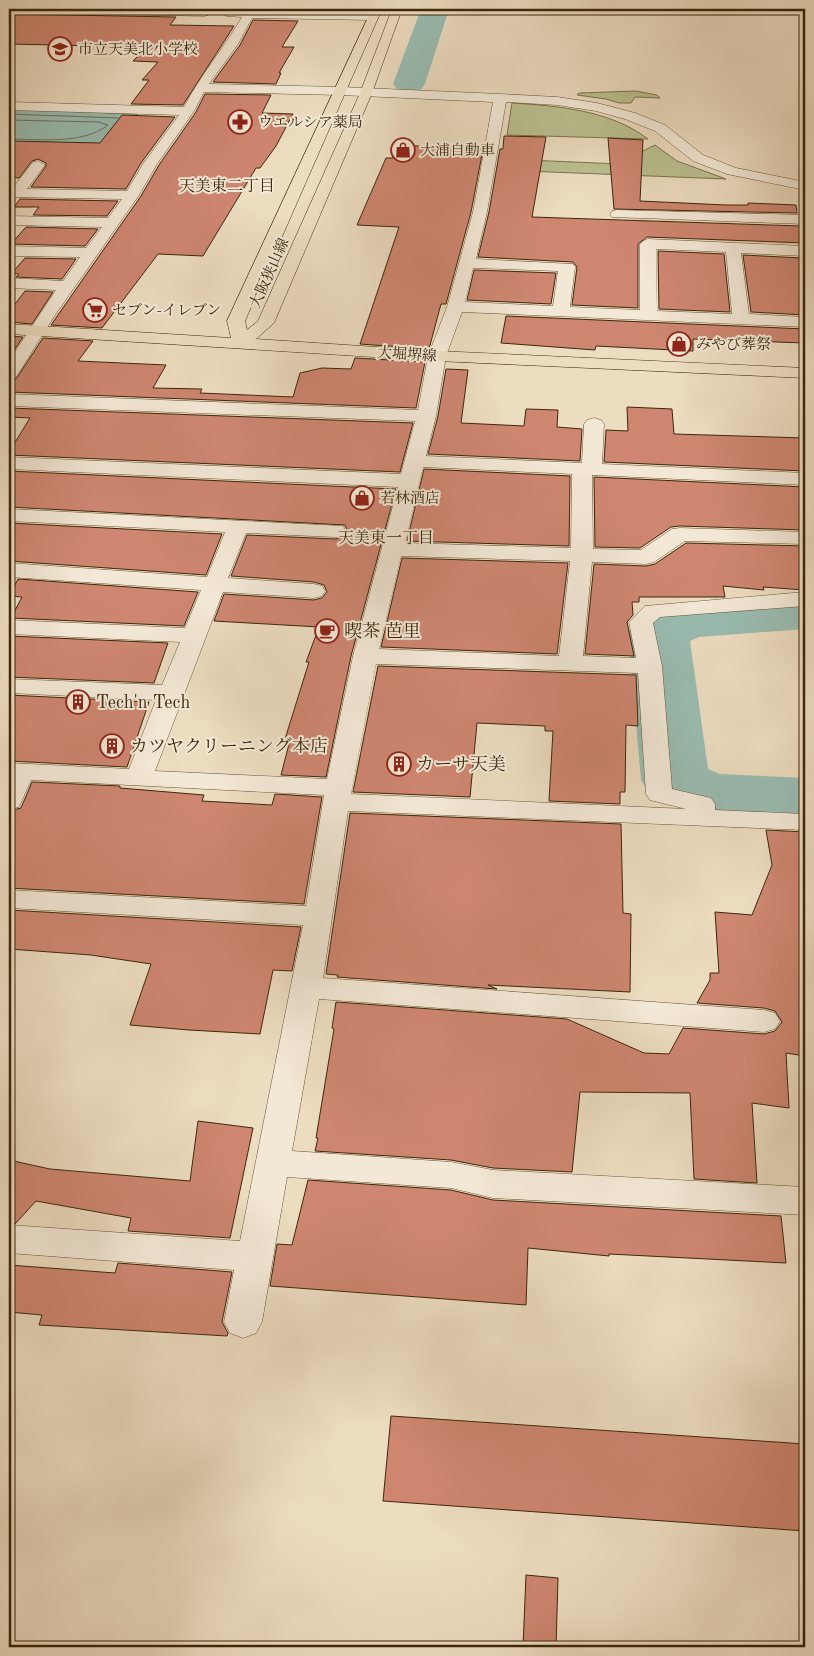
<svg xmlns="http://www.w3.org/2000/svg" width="814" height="1656" viewBox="0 0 814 1656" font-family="'Old Standard TT','Noto Serif JP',serif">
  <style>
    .green { fill: #babf90; stroke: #7b734c }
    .water { fill: #99bcb1; stroke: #74806e }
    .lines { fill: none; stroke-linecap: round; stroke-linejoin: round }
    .shore { stroke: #6a725d; stroke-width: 1 }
    .river { fill: #99bcb1; fill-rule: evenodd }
    .building { fill: #ce8671; stroke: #3c2709 }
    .minor-casing { stroke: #685437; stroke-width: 1 }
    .major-casing { stroke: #3c2709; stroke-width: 1 }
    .minor { fill: #f3e8d6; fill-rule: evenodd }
    .major { fill: #ecdcc0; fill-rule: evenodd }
    .labels { text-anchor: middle; stroke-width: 4; stroke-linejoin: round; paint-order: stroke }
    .far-poi-label { font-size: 15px; fill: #3c2709; stroke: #f3e8d6; text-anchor: start }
    .far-street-label { font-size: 15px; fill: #3c2709; stroke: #f3e8d6 }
    .far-neighbourhood-label { font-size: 16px; fill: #3c2709; stroke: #f3e8d6 }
    .poi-label { font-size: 18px; fill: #3c2709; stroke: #f3e8d6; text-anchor: start }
  </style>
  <rect width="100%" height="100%" fill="#ecdcc0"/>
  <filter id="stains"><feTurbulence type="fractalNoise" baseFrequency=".004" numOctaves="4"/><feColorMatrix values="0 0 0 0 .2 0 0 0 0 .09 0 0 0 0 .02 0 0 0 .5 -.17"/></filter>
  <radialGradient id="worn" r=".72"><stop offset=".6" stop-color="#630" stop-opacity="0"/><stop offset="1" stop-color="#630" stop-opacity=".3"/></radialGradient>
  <!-- green -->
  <g class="green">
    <path d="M636,91L657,95L660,98L635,97L631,103H619L606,99L577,95L579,93Z"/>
    <path d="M512,103C558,106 610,110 648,139L507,135Z"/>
    <path d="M655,145L677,161L726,179L500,170L503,159L620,164L625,151H643Z"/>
  </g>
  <!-- water -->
  <path class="water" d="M9,109L137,114L139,122L103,144L47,151L9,150Z"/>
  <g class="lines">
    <!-- shore -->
    <g class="shore">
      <path d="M9,114L118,118"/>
      <path d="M9,120L98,122L108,125C82,145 40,139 9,139"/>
    </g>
    <!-- river -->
    <g class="river">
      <path d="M421,9H449L425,84L420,91L409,94L398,91L393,84Z"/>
      <path d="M805,593V629L699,637L690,641L708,769L720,774L805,778V820C757,818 695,821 652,795C648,792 644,785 641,780L628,632L636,619L690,602Z"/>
    </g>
  </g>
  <!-- building -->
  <g class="building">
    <path d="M9,14L176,17L170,25L234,26L183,105L131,104L149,80H142L158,62L133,61L147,47L9,44Z"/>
    <path d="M253,20L298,21L282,47H294L279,73H281L276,84L213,82L240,45Z"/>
    <path d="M205,94L271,95L262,113L293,114L276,146L260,168H256L203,256L158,254L102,328L51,325L141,196L159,165L196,112Z"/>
    <path d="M122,115L175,117L141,163L126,189L31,187L46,166V163L38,159L32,161L19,178L9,177V141L100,143Z"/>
    <path d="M504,136L546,137L532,217L800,226L804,243L647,237L638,244V308L572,305L577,267L573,262L478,257L489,212L500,149H503Z"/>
    <path d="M608,138L643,140L640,201L726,205H748V203L796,205L797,213L614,209Z"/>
    <path d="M397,145L483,149L471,212L446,304H441L429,349L360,344L399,227L357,225L386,158H393Z"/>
    <path d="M20,199L118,201L107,216L33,215L39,207H14Z"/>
    <path d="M26,227L98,229L85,246L11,244Z"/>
    <path d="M658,251L724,254L730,312L659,309Z"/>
    <path d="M743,255L802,258L805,269V315L751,312Z"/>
    <path d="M25,258L76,259L62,279L16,277L19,274L12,273Z"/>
    <path d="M474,270L556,273L551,304L467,300Z"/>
    <path d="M25,291L53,292L32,324L9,322V312Z"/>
    <path d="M506,316L805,329V343L693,339V351L596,346L595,350L501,343Z"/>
    <path d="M9,336L23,337L9,358Z"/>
    <path d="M43,338L93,341L78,361L166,365L153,388L202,389L200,393L293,397L300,373L322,368L351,369L355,358L425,362L416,408L9,392V381L16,379Z"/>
    <path d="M446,369L468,370L461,423L524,426L526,409L558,410L557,427L582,429L580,461L428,454L438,416Z"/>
    <path d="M627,407L672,409L674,434L805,438V471L604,462L606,430L628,431Z"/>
    <path d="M9,408L413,423L400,472L9,455V452L30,418L9,417Z"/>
    <path d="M424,469L570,476L569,546L407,541Z"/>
    <path d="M9,471L396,489L351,656L326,777L281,775L290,740L285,739L309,662H306L319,627L214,621L224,594L314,600L322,598L327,592L324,585L314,582L231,576L247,535L335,539L345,537L348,532L345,525L9,507Z"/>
    <path d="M594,477L805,487V530L680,526L671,527L640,548L595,547Z"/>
    <path d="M9,523L222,534L206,575L9,561Z"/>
    <path d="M686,543L805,546V590L763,587L764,590L723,586L725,597H639V602H632L633,615L627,622L634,656L585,654L594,564L646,566L655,564Z"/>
    <path d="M402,558L568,563L557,654L381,647Z"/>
    <path d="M18,579L198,592L184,626L11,618L22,597L9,596Z"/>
    <path d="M9,636L168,643L154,683L9,677Z"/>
    <path d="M378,666L636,675L638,726L626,725L625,792H620V804L549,801L553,731H545V726L477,723L470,797L353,792Z"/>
    <path d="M9,695L149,702L127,767L9,761Z"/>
    <path d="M32,782L120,786V788L204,795L202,801L272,805L275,794L322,797L304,904L9,888V811L21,808Z"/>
    <path d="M350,813L621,824L623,913L631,914L630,992L488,985L497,989L337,977L338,975L326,974Z"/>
    <path d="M766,830L805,832V1056L786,1053L789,1108L752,1103L757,1183L694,1179L690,1093L580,1092L572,1172L493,1168L451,1160L315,1151L318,1138H316L334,1029L332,1028L336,1002L567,1019L644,1053L669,1054L683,1028L764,1034L775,1031L782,1022L775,1011L764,1008L697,1003L710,980V973H719L715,912L752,915L772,865Z"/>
    <path d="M9,910L301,927L292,971L273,970L260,1034L189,1030L130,1025L151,964L91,955L9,949Z"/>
    <path d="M198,1121L253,1128L230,1238L128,1231L131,1218L36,1201L15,1224L9,1223V1160L50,1169L190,1181Z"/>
    <path d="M308,1180L451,1190L493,1200L781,1216L786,1263L609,1254V1256L528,1248L526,1305L270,1286L277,1244L292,1245Z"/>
    <path d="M118,1263L232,1272L222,1322L228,1333L227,1336L39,1325L42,1315L9,1312V1265L115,1273Z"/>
    <path d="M391,1416L805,1444V1531L383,1501Z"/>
    <path d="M526,1575L558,1578L556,1647H523Z"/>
  </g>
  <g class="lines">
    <!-- minor casing -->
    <g class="minor-casing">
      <g id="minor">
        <path d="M9,9L201,10L212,9L208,15L204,16L9,12Z"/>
        <path d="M230,11L373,14L378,17L373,20L252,18L238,44L209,84L341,87L500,94L557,97L597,103L635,113L665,125L703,155L736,168L805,182V190L727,174L693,161L655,131L625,119L596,111L557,105L506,102L487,212L476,259L573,264L575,267L570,307L640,310V244L643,241L648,239L805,246V256L741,253L749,314L805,317V327L462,312L446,356L436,416L426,456L582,463L584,424L587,420L594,418L601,420L604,424L602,464L805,473V485L592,475L593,549L641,550L672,529L680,528L805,532V544L685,541L654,562L646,564L592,562L583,656L636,658L629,622L645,606L805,592V606L660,617L653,623L662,666L672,789L711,798L715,804V810L805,814V830L348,811L323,978L764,1010L775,1013L780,1021L775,1029L764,1032L319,999L292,1151L451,1162L493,1170L805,1187V1215L493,1198L451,1188L287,1177L262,1322L256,1333L243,1338L230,1333L224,1322L234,1270L9,1253V1225L240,1241L303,925L9,908V890L306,906L324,795L31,780L19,807L9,809V763L129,769L156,700L9,693V679L162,685L180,642L9,634V620L185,628L201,590L9,577V563L207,577L225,532L9,521V509L343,526L346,531L343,536L335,537L246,533L228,578L314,584L322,586L325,591L322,596L314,598L223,592L155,771L327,779L353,656L398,487L9,469V457L401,474L415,421L9,406V394L418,410L428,356L447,307L473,212L493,102L341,95L204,92L194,111L157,164L139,195L53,318L18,374L15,378L9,379V361L56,290L9,288V278L63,281L80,257L9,256V246L86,248L102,227L9,225V216L108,218L122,199L9,197V189H12L33,162L38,161L45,165L27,189L127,191L143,164L179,115L9,110V102L184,107C200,76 224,48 242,17L226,16L225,14L226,12ZM656,249L726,252L732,314L657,311ZM473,268L558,271L553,306L465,302ZM423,467L572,474L571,548L405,543ZM401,556L570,561L559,656L379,649ZM376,664L638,673L646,794L650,800L686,809L351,794Z"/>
        <path d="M617,210L805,215V224L612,217L610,214L612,211Z"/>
      </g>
    </g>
    <!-- major casing -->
    <g class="major-casing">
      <path id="major" d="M372,9H382L245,321L247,330L258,321L360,93L392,9H402L372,93L274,323L256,339L437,351L805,368V378L437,361L9,334V324L231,338L227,321Z"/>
    </g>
    <!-- minor -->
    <use href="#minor" class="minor"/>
    <!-- major -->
    <use href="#major" class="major"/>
  </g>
  <!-- icons -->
  <defs>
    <g id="school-ring" transform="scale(1.25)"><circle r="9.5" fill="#f3e8d6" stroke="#8f2418" stroke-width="1.5"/><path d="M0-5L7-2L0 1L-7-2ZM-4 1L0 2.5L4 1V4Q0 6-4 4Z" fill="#8f2418"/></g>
    <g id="pharmacy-ring" transform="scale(1.25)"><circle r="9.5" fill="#f3e8d6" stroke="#8f2418" stroke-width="1.5"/><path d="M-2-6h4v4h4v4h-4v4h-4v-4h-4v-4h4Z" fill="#8f2418"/></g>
    <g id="shop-ring" transform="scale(1.25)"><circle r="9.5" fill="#f3e8d6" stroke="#8f2418" stroke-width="1.5"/><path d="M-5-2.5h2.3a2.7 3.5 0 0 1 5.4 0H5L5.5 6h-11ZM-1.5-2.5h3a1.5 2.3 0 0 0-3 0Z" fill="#8f2418"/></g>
    <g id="supermarket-ring" transform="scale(1.25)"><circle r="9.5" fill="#f3e8d6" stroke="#8f2418" stroke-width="1.5"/><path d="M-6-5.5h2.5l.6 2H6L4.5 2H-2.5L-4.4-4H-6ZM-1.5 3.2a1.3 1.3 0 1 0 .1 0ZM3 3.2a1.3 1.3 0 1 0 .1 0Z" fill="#8f2418"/></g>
    <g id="cafe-ring" transform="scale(1.25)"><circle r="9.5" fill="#f3e8d6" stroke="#8f2418" stroke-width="1.5"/><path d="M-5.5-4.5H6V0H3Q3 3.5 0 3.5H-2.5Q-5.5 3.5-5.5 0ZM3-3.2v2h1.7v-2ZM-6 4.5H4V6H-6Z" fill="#8f2418"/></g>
    <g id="building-ring" transform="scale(1.25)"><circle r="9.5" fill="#f3e8d6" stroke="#8f2418" stroke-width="1.5"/><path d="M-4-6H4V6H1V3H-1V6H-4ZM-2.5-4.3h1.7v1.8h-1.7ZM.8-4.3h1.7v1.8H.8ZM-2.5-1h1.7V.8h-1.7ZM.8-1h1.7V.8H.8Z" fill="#8f2418"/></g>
  </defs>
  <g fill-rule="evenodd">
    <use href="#school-ring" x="60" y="49"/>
    <use href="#pharmacy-ring" x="240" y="122"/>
    <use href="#shop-ring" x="403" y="150"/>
    <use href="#supermarket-ring" x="95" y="310"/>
    <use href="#shop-ring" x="679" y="344"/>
    <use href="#shop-ring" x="362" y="498"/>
    <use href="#cafe-ring" x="327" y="631"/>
    <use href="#building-ring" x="78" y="702"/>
    <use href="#building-ring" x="112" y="746"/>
    <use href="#building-ring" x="399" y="764"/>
  </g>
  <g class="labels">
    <!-- far-poi labels -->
    <g class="far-poi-label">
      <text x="78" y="54">市立天美北小学校</text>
      <text x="258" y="127">ウエルシア薬局</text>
      <text x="420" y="155">大浦自動車</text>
      <text x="112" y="315">セブン-イレブン</text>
      <text x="696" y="349">みやび葬祭</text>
      <text x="380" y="503">若林酒店</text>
    </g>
    <!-- far-street labels -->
    <g class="far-street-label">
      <text transform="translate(269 273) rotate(-66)" y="5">大阪狭山線</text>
      <text transform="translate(407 354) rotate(4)" y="5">大堀堺線</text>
    </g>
    <!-- far-neighbourhood labels -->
    <g class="far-neighbourhood-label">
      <text x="227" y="191">天美東二丁目</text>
      <text x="386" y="543">天美東一丁目</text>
    </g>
    <!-- poi labels -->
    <g class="poi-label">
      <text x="344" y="637">喫茶 芭里</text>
      <text x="96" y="708">Tech'n Tech</text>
      <text x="130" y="752">カツヤクリーニング本店</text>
      <text x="416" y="770">カーサ天美</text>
    </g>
  </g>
  <!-- margin -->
  <rect width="814" height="1656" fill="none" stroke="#ecdcc0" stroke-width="30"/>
  <rect x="10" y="10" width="794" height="1636" fill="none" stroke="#3c2709" stroke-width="2.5"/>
  <rect x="15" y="15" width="784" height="1626" fill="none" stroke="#3c2709"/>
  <rect width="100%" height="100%" filter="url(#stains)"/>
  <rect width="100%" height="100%" fill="url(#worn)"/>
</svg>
